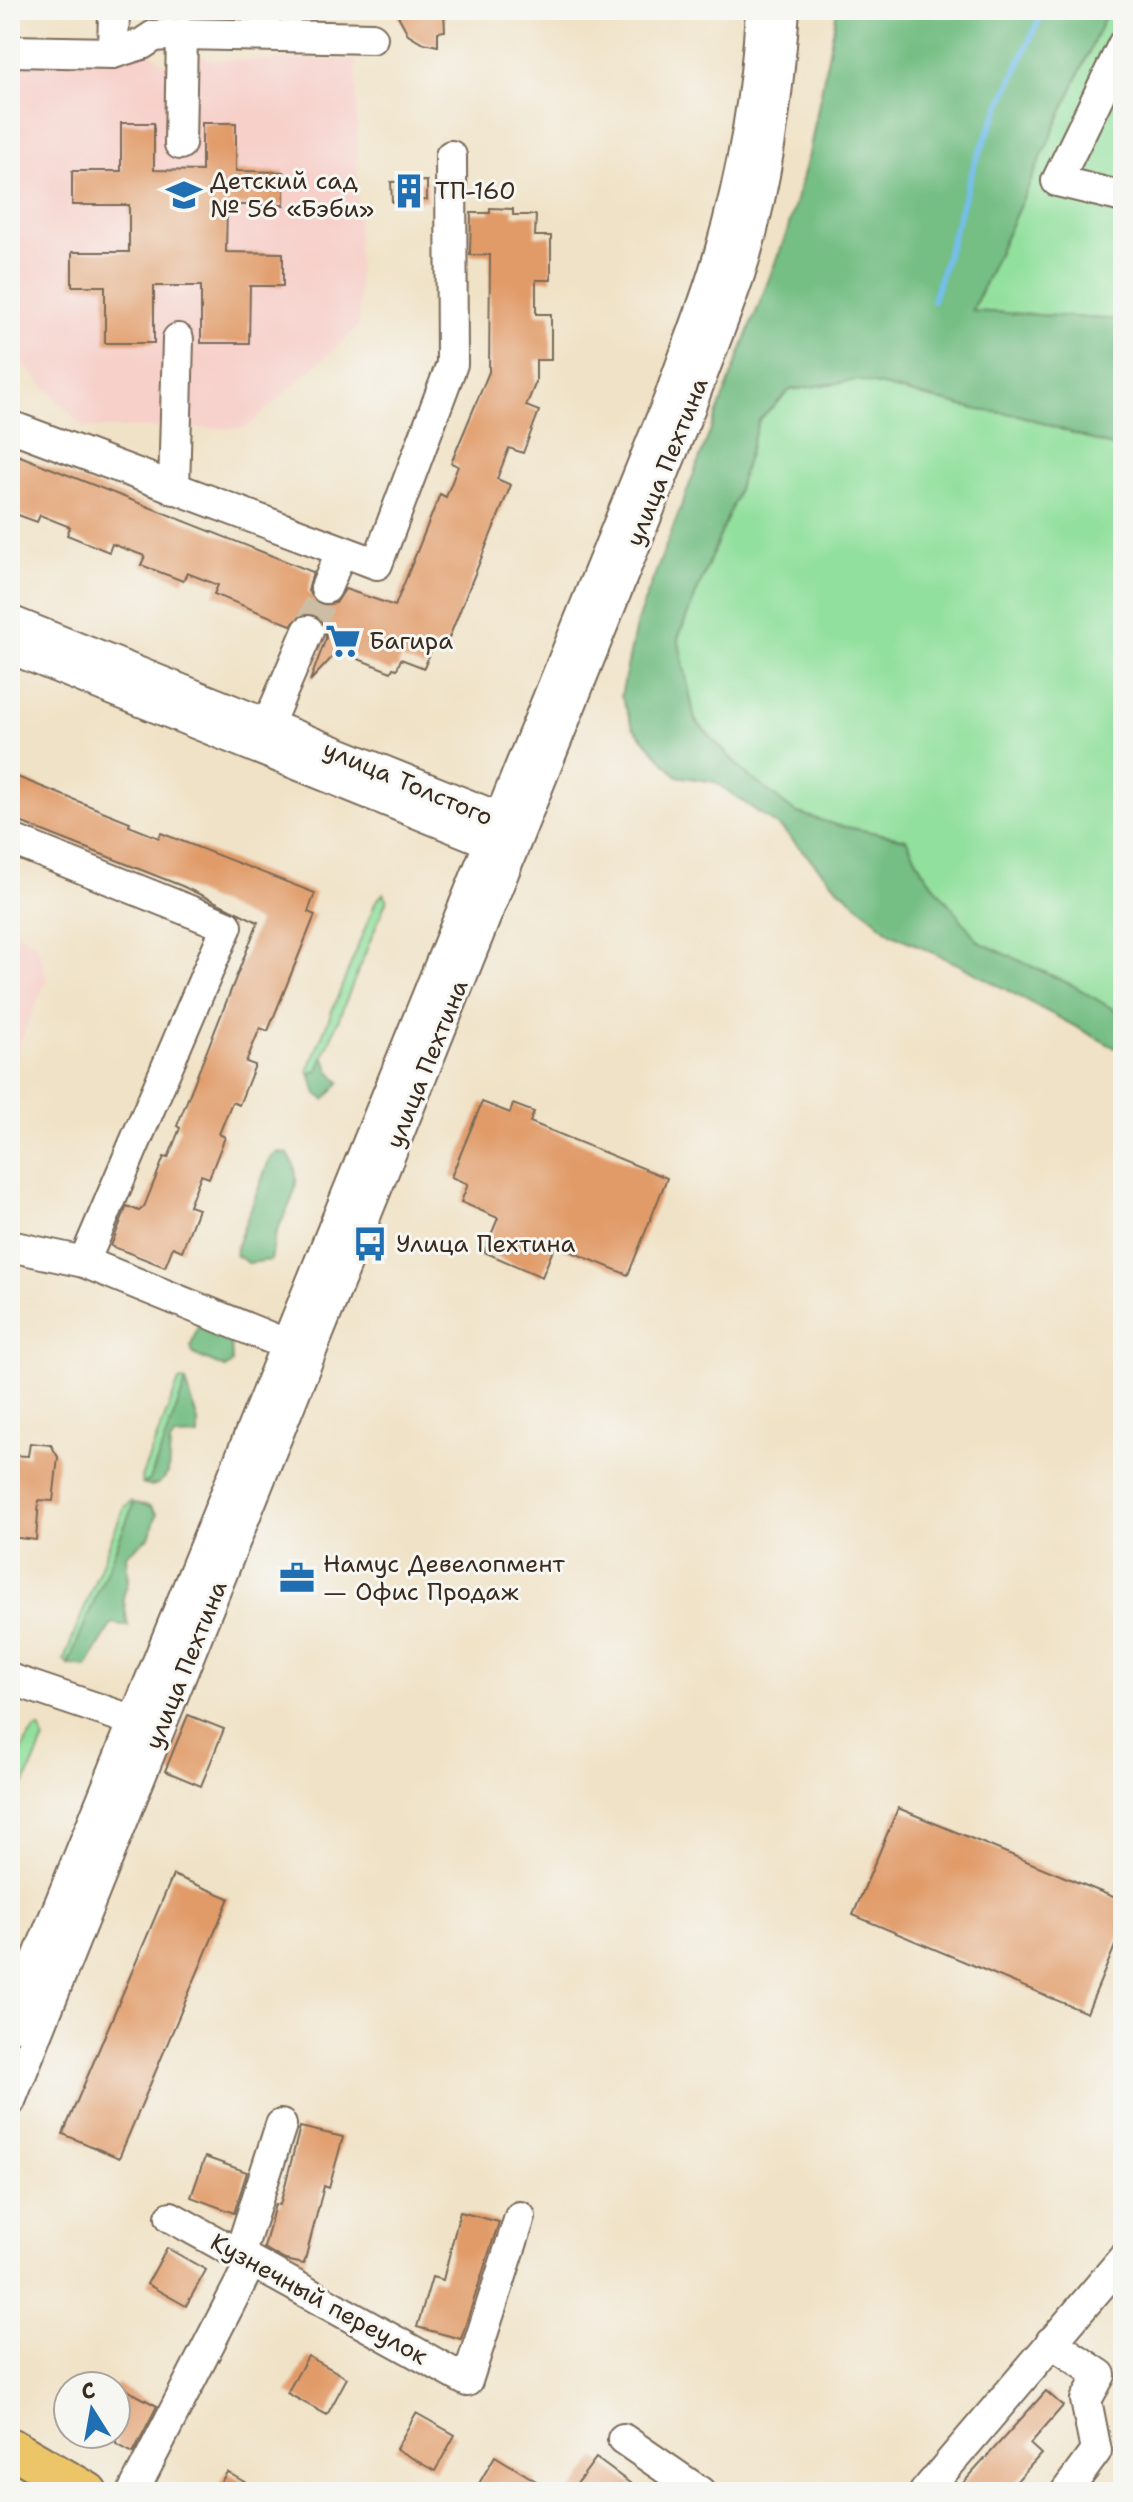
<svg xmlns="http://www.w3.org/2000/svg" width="1133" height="2502" viewBox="0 0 1133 2502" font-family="'Shantell Sans',sans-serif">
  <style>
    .built { fill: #f7d0ca }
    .green { fill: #92e09d; stroke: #66855e; stroke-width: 2 }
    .forest { fill: #75be84; stroke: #587451; stroke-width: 2 }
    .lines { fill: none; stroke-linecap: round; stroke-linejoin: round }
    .stream { stroke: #74beed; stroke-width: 6 }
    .building { fill: #e19b69 }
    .minor-tunnel { stroke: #ccbda4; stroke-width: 30; stroke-dasharray: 30 15; stroke-linecap: butt }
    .minor-casing { stroke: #7a6a59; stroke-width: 34 }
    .major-casing { stroke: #7a6a59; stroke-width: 42 }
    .minor { stroke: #fff; stroke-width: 30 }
    .major { stroke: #edc569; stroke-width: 38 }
    .labels { text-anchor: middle; stroke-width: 6; stroke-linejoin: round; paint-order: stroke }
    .poi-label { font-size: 24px; fill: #3b2a1e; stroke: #f6f6f2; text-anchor: start }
    .street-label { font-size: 24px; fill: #3b2a1e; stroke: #f6f6f2 }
  </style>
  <rect width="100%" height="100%" fill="#f6f6f2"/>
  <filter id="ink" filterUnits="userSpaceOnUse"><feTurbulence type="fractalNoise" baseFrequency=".0125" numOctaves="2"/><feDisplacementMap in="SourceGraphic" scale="16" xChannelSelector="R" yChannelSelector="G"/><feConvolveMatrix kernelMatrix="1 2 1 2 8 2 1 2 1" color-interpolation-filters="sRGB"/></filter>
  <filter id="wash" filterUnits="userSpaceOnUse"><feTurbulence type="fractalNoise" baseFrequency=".006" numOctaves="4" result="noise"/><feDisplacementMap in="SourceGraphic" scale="32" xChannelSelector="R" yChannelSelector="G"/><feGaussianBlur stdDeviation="1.8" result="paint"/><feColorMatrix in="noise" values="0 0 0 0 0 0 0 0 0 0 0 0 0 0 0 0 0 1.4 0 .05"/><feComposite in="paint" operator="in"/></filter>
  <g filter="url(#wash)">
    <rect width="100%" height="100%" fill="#f0e2c6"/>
    <!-- built -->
    <g class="built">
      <path d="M148,51L162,62H179L191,53L213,60H356L359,326L246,428H84L10,350V64Z"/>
      <path d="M10,931L36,942L47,979L10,1066Z"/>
    </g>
    <!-- green -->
    <g class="green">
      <path d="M1108,10H1123V320L972,311Z"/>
      <path d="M858,380L979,410L1019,415L1123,450V1015L1074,986L979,942L922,870L906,839L836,825L795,812L761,789L695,720L678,638L735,499L759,420L790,390Z"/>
      <path d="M384,893L387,899L318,1070L310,1074L308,1071L376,901Z"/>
      <path d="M183,1380L186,1385L148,1484H143L141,1478L179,1381Z"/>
      <path d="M131,1501L134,1511L68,1665L64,1660L124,1507Z"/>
      <path d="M39,1728L44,1739L10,1818C10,1797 18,1738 39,1728Z"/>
    </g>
    <!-- forest -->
    <g class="forest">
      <path d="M837,10H1108L972,311L1123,320V450L1019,415L979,410L858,380L790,390L759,420L735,499L678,638L695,720L739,768L795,812L836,825L906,839L922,870L979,942L1074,986L1123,1015V1052L962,966L892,934L837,887L782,829L715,782L677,776L633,727L621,696L637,621L787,232L809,154Z"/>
      <path d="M324,1055L329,1070L340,1082L325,1100L317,1094L310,1074L318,1070Z"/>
      <path d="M279,1152L288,1154C308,1183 287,1206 276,1234C273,1242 273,1251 271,1260L248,1263L236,1255V1248L270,1158Z"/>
      <path d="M199,1323L225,1327L231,1342L232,1363L225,1368L193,1354L191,1346Z"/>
      <path d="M186,1382L198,1422V1436L174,1437L170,1443L168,1473C162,1482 154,1490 143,1484L150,1480Z"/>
      <path d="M134,1503L150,1506L157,1514L149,1537L126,1555L128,1582L123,1597L128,1626L112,1623L87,1667L68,1665Z"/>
    </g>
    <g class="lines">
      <!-- stream -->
      <path class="stream" d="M933,301L974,165L1043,10"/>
    </g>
    <g id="blocks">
      <!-- building -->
      <g class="building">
        <path d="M395,10H444L445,31L438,32V46L423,43L408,34Z"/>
        <path d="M121,123H154V170L202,171V123H236V171L284,172V205H227L226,252L283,253V286H250L249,343H201V286H154V343H105V286H72V252H129V205H72V171H121Z"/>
        <path d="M427,181V200L392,202L391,182Z"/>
        <path d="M490,208L513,209V215H536L535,236H551V280H536V314H551V360H536V382L526,406L539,411L523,453L509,448L497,479L511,485L444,650L433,646L424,668L401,659L397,669L393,668L391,672L338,651L310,681L326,638L323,621L316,615L305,613L291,625L214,594L218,585L187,573L183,581L141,565L145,556L112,544L109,552L67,535L70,527L40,515L37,522L10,512V452L313,572L308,591L320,605L336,603L345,589L395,606L440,494L446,497L458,466L451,463L489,372L490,255H470L471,213H490Z"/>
        <path d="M10,774L130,822L129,826L159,838L161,833L315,893L308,912L315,915L298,957L268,1031L260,1028L246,1062L255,1065L239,1105L232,1102L219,1134L225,1137L209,1178L201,1175L189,1206L198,1209L182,1251L173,1247L165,1267L111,1246L127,1206L139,1211L144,1207L164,1157L168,1158L180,1128L177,1126L258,922L182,886L10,818Z"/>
        <path d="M482,1102L510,1113L513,1104L534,1112L530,1122L667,1178L628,1275L555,1245L542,1277L484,1252L498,1218L461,1202L468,1184L451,1177Z"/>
        <path d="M30,1443L51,1445L58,1457L53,1501L39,1500L36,1540L10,1537V1455L28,1456Z"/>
        <path d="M188,1715L224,1729L201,1786L165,1771Z"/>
        <path d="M898,1808L1123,1901V1927L1087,2013L853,1915Z"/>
        <path d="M173,1875L229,1898L119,2158L63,2134Z"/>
        <path d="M300,2127L343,2137L329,2188L324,2186L304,2264L285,2260L264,2248L275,2204L280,2205Z"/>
        <path d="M205,2157L247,2172L234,2213L191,2197Z"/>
        <path d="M460,2212L499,2222L461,2339L417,2327L432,2277L443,2280Z"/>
        <path d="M167,2248L206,2270L186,2306L147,2284Z"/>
        <path d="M308,2356L347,2378L327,2415L287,2393Z"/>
        <path d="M116,2384L157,2406L133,2453L116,2444Z"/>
        <path d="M1046,2391L1063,2406L1030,2444L1041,2454L1007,2492H955Z"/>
        <path d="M416,2413L455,2435L435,2471L396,2449Z"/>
        <path d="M495,2456L536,2481L529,2492H474Z"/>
        <path d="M596,2458L642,2492H571Z"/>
        <path d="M227,2472L262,2492H215Z"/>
      </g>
    </g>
  </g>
  <g filter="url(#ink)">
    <use href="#blocks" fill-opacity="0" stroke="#7a6a59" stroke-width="2"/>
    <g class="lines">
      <!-- minor-tunnel -->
      <path class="minor-tunnel" d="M308,631L326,588"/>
      <!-- minor casing -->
      <g class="minor-casing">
        <g id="minor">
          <path d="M1123,45L1057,181L1123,197"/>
          <path d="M10,51L113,53L142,44L154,36L182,34L372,38"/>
          <path d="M113,53L114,10"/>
          <path d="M180,144L182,34"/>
          <path d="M10,426L377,564L452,364L451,156"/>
          <path d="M174,489L178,339"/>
          <path d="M326,588L341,552"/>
          <path d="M10,621L500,818L510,832"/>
          <path d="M10,648L489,842L507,841"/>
          <path d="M260,743L308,631"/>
          <path d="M10,839L227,926L84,1262L305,1352"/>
          <path d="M10,1246L84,1262"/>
          <path d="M10,1679L152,1727"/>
          <path d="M10,2027L669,400C685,352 705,305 719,256C742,177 757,93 761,10"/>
          <path d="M10,2101L690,407C706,363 724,319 739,275C767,189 777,99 784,10"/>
          <path d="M171,2217L467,2381L520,2217"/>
          <path d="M239,2256L281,2125"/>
          <path d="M1051,2342L1100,2375L1086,2400L1096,2451L1066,2492"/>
          <path d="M623,2439L700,2492"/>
          <path d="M133,2492L251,2262"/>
          <path d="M925,2492L1123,2259"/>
        </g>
      </g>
      <!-- major casing -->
      <g class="major-casing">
        <path id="major" d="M10,2447L88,2492"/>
      </g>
      <!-- minor -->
      <use href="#minor" class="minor"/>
      <!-- major -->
      <use href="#major" class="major"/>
    </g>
  </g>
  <!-- icons -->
  <defs>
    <g id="building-bare" transform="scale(2.76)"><path d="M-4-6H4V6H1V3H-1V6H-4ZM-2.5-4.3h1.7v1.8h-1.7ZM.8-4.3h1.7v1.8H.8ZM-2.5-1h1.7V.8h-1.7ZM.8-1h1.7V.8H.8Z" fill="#1f6fb2" stroke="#f6f6f2" stroke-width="2.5" paint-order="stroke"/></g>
    <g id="school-bare" transform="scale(2.76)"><path d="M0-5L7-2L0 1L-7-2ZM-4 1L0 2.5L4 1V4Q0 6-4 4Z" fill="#1f6fb2" stroke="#f6f6f2" stroke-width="2.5" paint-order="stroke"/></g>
    <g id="supermarket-bare" transform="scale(2.76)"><path d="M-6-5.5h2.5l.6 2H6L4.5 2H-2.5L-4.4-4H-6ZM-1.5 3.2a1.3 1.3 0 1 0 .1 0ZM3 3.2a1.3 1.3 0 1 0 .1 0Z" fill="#1f6fb2" stroke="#f6f6f2" stroke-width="2.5" paint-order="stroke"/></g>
    <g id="bus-bare" transform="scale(2.76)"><path d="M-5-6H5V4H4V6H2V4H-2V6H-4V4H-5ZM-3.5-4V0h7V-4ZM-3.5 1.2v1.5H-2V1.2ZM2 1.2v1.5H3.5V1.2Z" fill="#1f6fb2" stroke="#f6f6f2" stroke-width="2.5" paint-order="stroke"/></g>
    <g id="office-bare" transform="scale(2.76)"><path d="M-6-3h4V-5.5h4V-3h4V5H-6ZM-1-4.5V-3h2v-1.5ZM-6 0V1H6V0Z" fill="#1f6fb2" stroke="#f6f6f2" stroke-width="2.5" paint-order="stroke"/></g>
  </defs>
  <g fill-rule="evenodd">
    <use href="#building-bare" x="409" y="191"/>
    <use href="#school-bare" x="184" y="195"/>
    <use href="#supermarket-bare" x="343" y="641"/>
    <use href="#bus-bare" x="370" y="1244"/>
    <use href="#office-bare" x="297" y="1578"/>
  </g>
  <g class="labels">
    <!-- poi labels -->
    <g class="poi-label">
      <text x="210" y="189">Детский сад<tspan x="210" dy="28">№ 56 «Бэби»</tspan></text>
      <text x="435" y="199">ТП-160</text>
      <text x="369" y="649">Багира</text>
      <text x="396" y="1252">Улица Пехтина</text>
      <text x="323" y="1572">Намус Девелопмент<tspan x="323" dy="28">— Офис Продаж</tspan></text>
    </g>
    <!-- street labels -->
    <g class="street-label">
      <text transform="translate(667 462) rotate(-68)" y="8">улица Пехтина</text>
      <text transform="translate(408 783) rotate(23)" y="8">улица Толстого</text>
      <text transform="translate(427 1064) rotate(-68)" y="8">улица Пехтина</text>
      <text transform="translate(186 1665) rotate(-68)" y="8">улица Пехтина</text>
      <text transform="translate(319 2299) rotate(29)" y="8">Кузнечный переулок</text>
    </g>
  </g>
  <!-- margin -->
  <rect width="1133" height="2502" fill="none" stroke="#f6f6f2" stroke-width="40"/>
  <!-- north arrow -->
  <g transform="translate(92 2410) rotate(349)"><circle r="38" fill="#f6f6f2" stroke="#aba49d" stroke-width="2"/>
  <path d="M0-6L14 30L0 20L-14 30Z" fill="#1f6fb2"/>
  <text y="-12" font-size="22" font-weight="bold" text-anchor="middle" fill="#3b2a1e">С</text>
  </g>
</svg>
